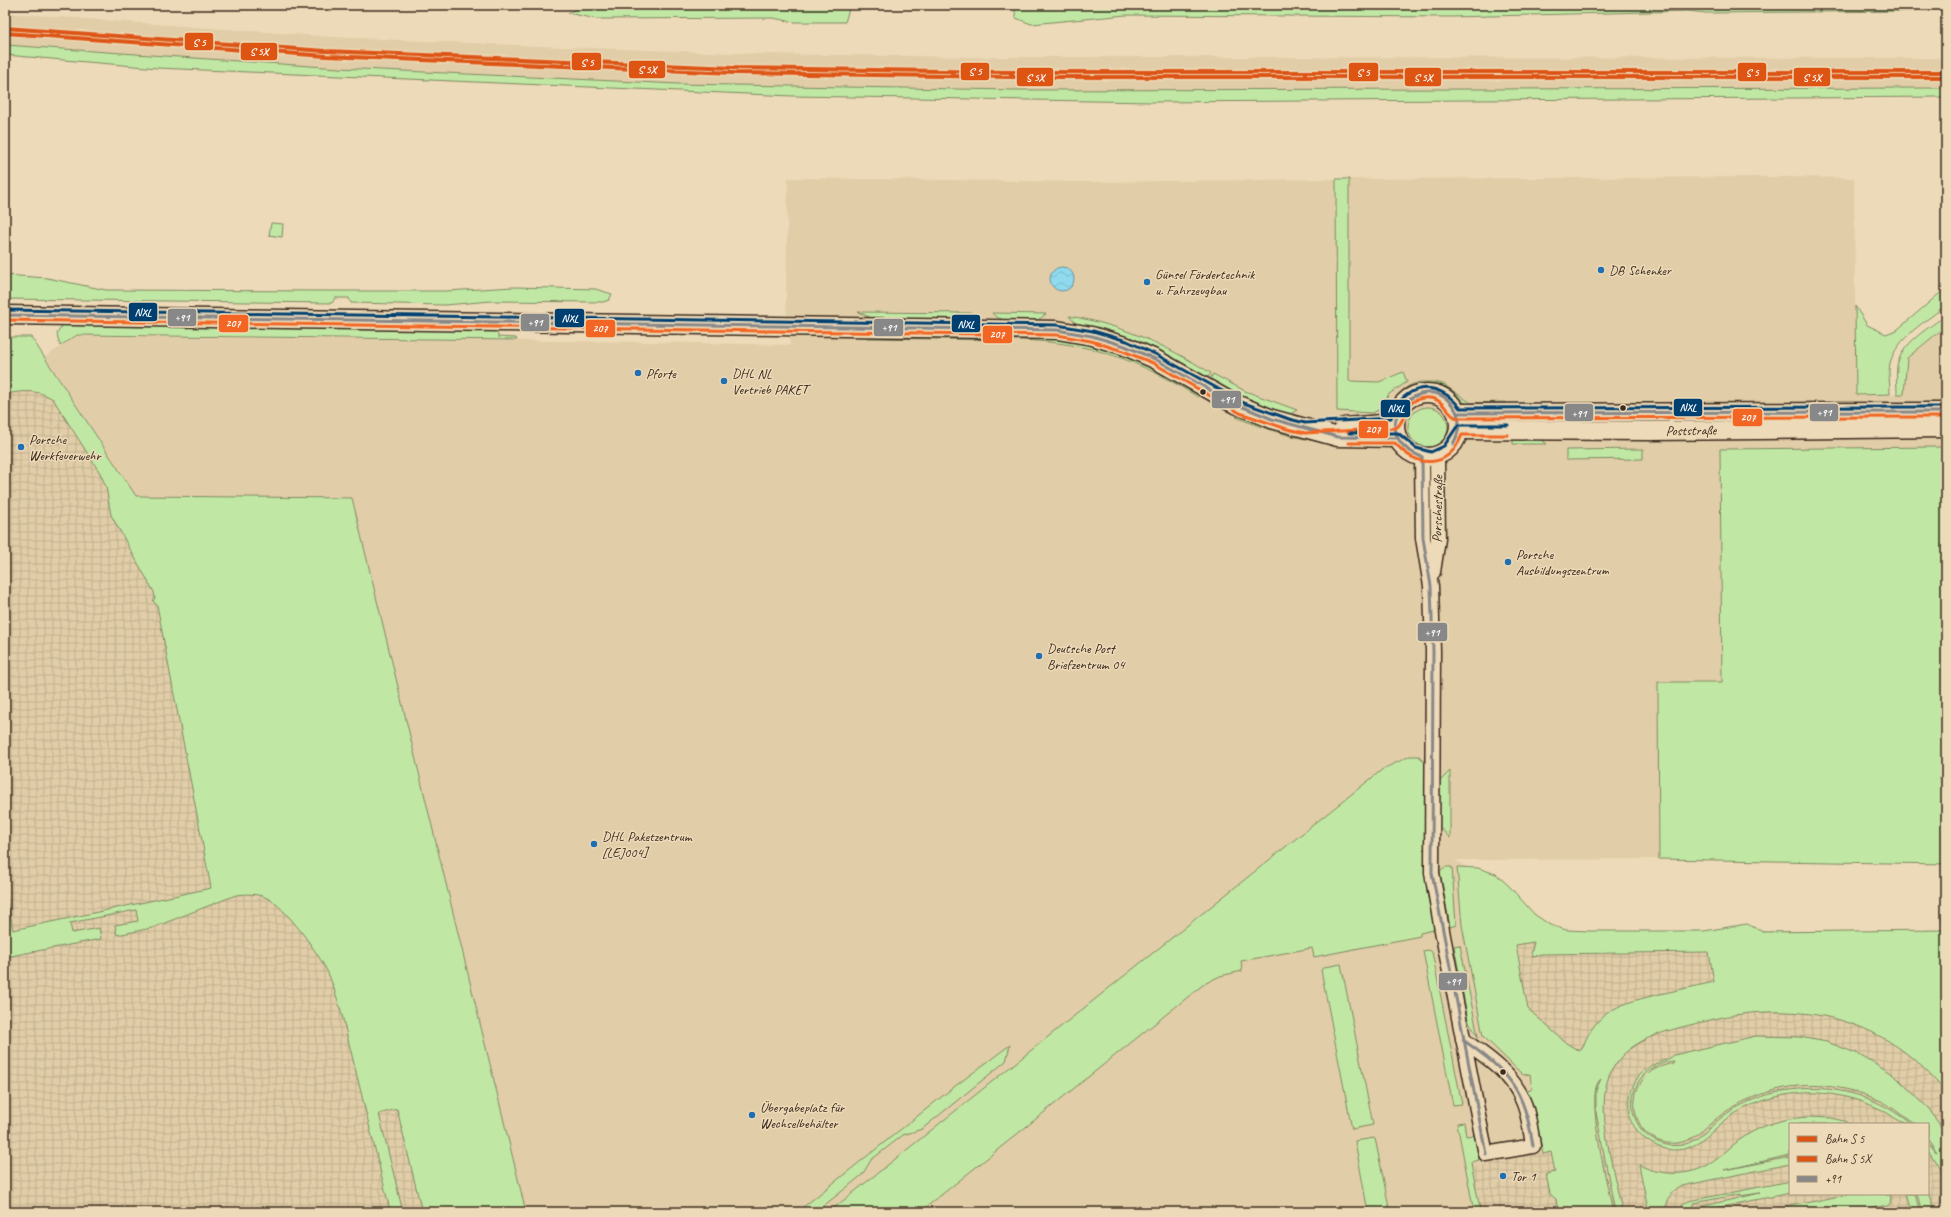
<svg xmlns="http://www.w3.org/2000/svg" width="1951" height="1217" viewBox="0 0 1951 1217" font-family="Caveat,sans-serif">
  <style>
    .built { fill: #e1cda7 }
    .industrial { fill: url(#industrial-grid); fill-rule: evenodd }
    .grass { fill: #c0e8a4; stroke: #7e8961; fill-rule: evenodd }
    .water { fill: url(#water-waves); stroke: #6d949b }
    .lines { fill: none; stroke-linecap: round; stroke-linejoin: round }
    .minor-casing { stroke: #3b2a1e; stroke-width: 17 }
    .tertiary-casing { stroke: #3b2a1e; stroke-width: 21 }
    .minor { stroke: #eddab8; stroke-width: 14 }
    .tertiary { stroke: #eddab8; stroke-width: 18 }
    .bus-1-casing { stroke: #eddab8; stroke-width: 6 }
    .bus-2-casing { stroke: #eddab8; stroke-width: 6 }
    .bus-3-casing { stroke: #eddab8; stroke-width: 6 }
    .bus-1 { stroke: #888; stroke-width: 3 }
    .bus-2 { stroke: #f26522; stroke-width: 3 }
    .bus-3 { stroke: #004071; stroke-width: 3 }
    .rail-1-casing { stroke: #eddab8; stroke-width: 7 }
    .rail-2-casing { stroke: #eddab8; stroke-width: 7 }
    .rail-1 { stroke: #dd5413; stroke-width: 4 }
    .rail-2 { stroke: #dd5413; stroke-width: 4 }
    .poi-dot { fill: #1f6fb2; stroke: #eddab8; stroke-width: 1.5 }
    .bus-dot { fill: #3b2a1e; stroke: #eddab8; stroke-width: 1.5 }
    .labels { text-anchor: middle; stroke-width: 3; stroke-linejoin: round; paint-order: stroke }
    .poi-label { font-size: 14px; fill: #3b2a1e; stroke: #eddab8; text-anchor: start }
    .street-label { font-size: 14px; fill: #3b2a1e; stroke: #eddab8 }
    .line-badge { stroke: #eddab8; stroke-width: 1.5 }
    .badge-label { font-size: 11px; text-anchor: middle; font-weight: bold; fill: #fff }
  </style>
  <defs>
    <pattern id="industrial-grid" width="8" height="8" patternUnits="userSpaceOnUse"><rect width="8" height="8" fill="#e1cda7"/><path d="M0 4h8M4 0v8" fill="none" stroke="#c2b08f"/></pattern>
    <pattern id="water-waves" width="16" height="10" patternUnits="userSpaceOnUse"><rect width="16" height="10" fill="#8fdaef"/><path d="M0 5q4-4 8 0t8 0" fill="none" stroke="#7cbbcc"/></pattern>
  </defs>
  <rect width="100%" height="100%" fill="#eddab8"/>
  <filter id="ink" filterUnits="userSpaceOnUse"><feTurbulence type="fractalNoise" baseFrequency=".025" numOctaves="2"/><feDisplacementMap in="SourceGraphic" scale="8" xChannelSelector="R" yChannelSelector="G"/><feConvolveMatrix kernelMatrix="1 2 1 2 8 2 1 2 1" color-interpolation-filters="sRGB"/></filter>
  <g filter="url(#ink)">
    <!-- built -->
    <g class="built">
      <path d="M5,13L333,37L537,46L761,54L977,57L1946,58V97L1153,102L793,96L343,77L158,68L5,55Z"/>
      <path d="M1783,177L1854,178L1856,395L1903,394L1907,358L1946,326V864L1659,859L1455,860L1496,884L1552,1152L1469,1168L1477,1212H526L352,498L136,496L45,357L77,336L647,342L790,345L786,304L788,178L1090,182L1336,179Z"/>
    </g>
    <!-- industrial -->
    <g class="industrial">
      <path d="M49,379L176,576L474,1212H5V387Z"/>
      <path d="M1946,916V1212H1477L1469,1168L1546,1152L1509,933L1944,930L1942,917ZM1790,1124H1928V1194H1790Z"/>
    </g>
    <!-- grass -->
    <g class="grass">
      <path d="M584,5H844L850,6L845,22H794L773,18L597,19L568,13Z"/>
      <path d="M1014,5H1946V7L1910,11L1706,13L1688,11L1451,17L1126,15L1031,24L1016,18Z"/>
      <path d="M5,45L339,68L678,84L1014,90L1946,88V97L1153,102L793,96L158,68L5,55Z"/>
      <path d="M1336,179H1349V381L1379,382L1403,372L1407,382L1389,394L1381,408L1373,413L1337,411Z"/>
      <path d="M271,223L283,224L282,237L269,235Z"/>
      <path d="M5,275L47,278L106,290L322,291H446L514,287L595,289L612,294L609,300L603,302L491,301L445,305L351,303L349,298H335L332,303L5,299Z"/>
      <path d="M1946,288V305C1927,321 1897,337 1890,363C1888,372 1890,384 1890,394L1856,395L1855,306L1867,325L1886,334L1897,330Z"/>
      <path d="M858,312L972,313L958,321L876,320Z"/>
      <path d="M992,313L1046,314C1043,316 1039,320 1035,321C1025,324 998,322 992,313Z"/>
      <path d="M1946,315V326L1907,358L1904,394H1897C1897,385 1896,375 1897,366C1901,343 1929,328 1946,315Z"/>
      <path d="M1069,316C1123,325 1165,345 1211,373L1206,380L1079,327Z"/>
      <path d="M67,323L497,329L498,337L516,338L517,340L77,335L60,346L57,334L62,326Z"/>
      <path d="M869,335L1020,336L1080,341L1140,360L1200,393L1198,397C1136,359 1094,343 1020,340L867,338Z"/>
      <path d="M5,337H31L136,496L352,498L526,1212H422L397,1109L379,1114L402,1208L390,1210L340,1007C336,996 333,984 328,973C319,954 285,906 267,898C257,893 246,894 236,895L152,928L117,935L115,925L138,921L136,910L70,923L72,933L99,928L101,939L5,957V889L13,930L211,888L157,605L153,601L155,598L154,592L111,515L106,487L100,473L53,399C37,389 23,391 5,394Z"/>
      <path d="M1213,374L1245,391L1297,410L1289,415L1254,404L1209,381Z"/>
      <path d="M1420,382H1434L1443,384L1471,403L1505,402V407C1495,406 1481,409 1471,406C1463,403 1460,397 1454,392C1439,381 1419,381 1404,391C1394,398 1391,409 1382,417L1381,416C1397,402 1394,389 1420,382Z"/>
      <circle cx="1428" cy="427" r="20"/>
      <path d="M1243,415L1343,445C1305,441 1271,432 1236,417Z"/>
      <path d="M1513,433L1533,434L1547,444H1513Z"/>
      <path d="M1943,447L1946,451V761L1940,777L1946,806V864L1659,859L1658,682H1722L1720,449Z"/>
      <path d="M1643,449V459L1566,460V450Z"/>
      <path d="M1410,756H1419L1425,763L1427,893L1434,926L1433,930L1420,933V936L1314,957L1312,948L1241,961L1242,971L1220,976L1204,984L920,1212H829L1383,769Z"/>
      <path d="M1450,771V838L1438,825V783Z"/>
      <path d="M1445,867H1452L1456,925L1450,927L1440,871Z"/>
      <path d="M1457,867L1478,868L1496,874L1510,887L1534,914L1550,925L1566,930L1589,931H1704L1747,924L1763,932L1944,930L1942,917L1946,916V1093C1892,1024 1818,1003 1734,1015C1719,1017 1704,1022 1690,1025C1658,1033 1623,1042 1609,1076C1595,1111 1615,1174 1622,1212H1615L1596,1112V1090L1601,1079C1583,1090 1609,1191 1613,1212H1558L1556,1199L1550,1194L1546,1174L1555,1172L1551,1152L1543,1154L1533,1104L1526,1090L1532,1089L1530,1074L1523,1075L1483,1036L1462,925ZM1534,942L1531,954L1533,956L1542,954L1709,952L1714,982C1696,986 1678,990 1660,994C1623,1003 1596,1009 1582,1049L1579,1051L1566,1043L1528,1009L1516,945Z"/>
      <path d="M1460,945L1478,1037L1468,1020L1454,946Z"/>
      <path d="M1429,950L1432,952L1462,1104L1453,1105L1423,951Z"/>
      <path d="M1341,964L1373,1125L1352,1129L1321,970L1325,967Z"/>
      <path d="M1756,1036L1799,1037L1827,1042L1861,1055L1893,1074L1929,1109L1941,1127L1946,1138V1178L1928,1148V1141L1936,1151L1938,1152L1928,1137V1124C1924,1124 1919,1125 1916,1124C1910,1123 1892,1106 1883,1102C1852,1087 1814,1081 1780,1089C1762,1093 1745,1100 1730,1109C1707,1122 1692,1150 1662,1142C1633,1133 1626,1096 1646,1076C1653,1068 1663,1066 1673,1063L1674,1061C1654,1063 1637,1075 1633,1096C1628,1125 1653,1150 1682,1145C1701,1141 1714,1121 1729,1112C1786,1077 1860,1081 1911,1124C1900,1124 1892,1115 1882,1110C1849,1094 1812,1088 1776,1097C1760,1101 1745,1107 1731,1116C1719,1124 1710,1135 1698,1143C1671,1160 1641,1144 1629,1117C1631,1111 1629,1105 1630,1098C1631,1086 1638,1074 1649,1067C1656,1062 1668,1061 1674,1055Z"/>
      <path d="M1010,1045L1006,1061L922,1129L903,1135L871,1160L862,1175L816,1212H797L954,1087Z"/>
      <path d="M1808,1117L1832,1118L1854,1124H1790V1155L1725,1170L1790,1157V1164L1682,1186C1664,1194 1671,1205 1661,1212H1652L1648,1208L1639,1165C1664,1177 1694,1177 1717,1159C1729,1149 1740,1138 1754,1131C1771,1122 1789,1118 1808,1117Z"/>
      <path d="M1464,1122L1466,1136L1474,1135L1479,1160L1471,1162L1472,1168L1480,1209L1486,1212H1474L1457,1123Z"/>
      <path d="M1375,1138L1390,1212H1368L1355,1141Z"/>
      <path d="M1790,1181V1193L1696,1212H1684L1682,1209L1683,1204L1689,1201ZM1760,1193L1691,1209L1690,1208L1694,1206V1203L1740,1194V1196Z"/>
      <path d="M1850,1194H1891L1890,1202L1887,1204L1846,1212H1761Z"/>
      <path d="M1907,1194H1915L1920,1212L1915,1210L1913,1212Z"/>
      <path d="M1917,1194H1928L1935,1212H1922Z"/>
    </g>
    <!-- water -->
    <g class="water">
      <circle cx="1062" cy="279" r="12"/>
      <path d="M1946,761V806L1940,777Z"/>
    </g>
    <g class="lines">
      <!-- minor casing -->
      <g class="minor-casing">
        <g id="minor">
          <path d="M1422,457L1423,538L1431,586L1433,651L1432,873L1443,936L1481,1130L1486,1154L1533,1146C1531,1131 1529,1115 1523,1101C1513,1074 1486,1056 1463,1040"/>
          <path d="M1433,572L1438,539L1437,456"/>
        </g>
      </g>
      <!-- tertiary casing -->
      <g class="tertiary-casing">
        <g id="tertiary">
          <path d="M5,315L1057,330L1092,336L1125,346L1155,359L1231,402L1272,419L1338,437L1397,438"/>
          <circle cx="1427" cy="425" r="32"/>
          <path d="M1457,413L1946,412"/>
          <path d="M1344,427L1395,423"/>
          <path d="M1459,430L1649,431L1946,428"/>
        </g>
      </g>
      <!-- minor -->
      <use href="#minor" class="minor"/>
      <!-- tertiary -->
      <use href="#tertiary" class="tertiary"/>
      <!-- bus-1 casing -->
      <g class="bus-1-casing">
        <g id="bus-1">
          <path d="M5,315L1057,330L1092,336L1125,346L1155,359L1231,402L1272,419L1338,437L1397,438"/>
          <path d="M1457,413L1946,412"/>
          <path d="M1422,457L1423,538L1431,586L1433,651L1432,873L1486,1154"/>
          <path d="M1422,457C1357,432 1426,361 1455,409C1462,421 1459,433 1453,444"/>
          <path d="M1463,1040C1509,1072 1525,1089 1533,1146"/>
        </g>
      </g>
      <!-- bus-2 casing -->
      <g class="bus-2-casing">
        <g id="bus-2">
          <path d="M5,320L1057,335L1091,341L1123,351L1153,363L1240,413L1287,429L1305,433L1396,428C1407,421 1402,400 1424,398C1445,396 1445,414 1457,418L1946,417"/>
          <path d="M1349,443H1395C1418,469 1448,469 1462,435H1508"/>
        </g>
      </g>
      <!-- bus-3 casing -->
      <g class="bus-3-casing">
        <g id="bus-3">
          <path d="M5,310L1057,325L1093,331L1127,341L1157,355L1244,403L1289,419L1305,423L1391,418C1403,383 1438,378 1460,408L1946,407"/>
          <path d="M1349,433H1398L1416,448L1431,452L1444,446L1458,425H1508"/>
        </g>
      </g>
      <!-- bus-1 -->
      <use href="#bus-1" class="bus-1"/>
      <!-- bus-2 -->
      <use href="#bus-2" class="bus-2"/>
      <!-- bus-3 -->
      <use href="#bus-3" class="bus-3"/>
      <!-- rail-1 casing -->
      <g class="rail-1-casing">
        <path id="rail-1" d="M5,28L326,51L734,68L1009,72H1946"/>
      </g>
      <!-- rail-2 casing -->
      <g class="rail-2-casing">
        <path id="rail-2" d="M5,33L326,56L734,73L1009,77H1946"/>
      </g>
      <!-- rail-1 -->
      <use href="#rail-1" class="rail-1"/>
      <!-- rail-2 -->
      <use href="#rail-2" class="rail-2"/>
    </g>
  </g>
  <!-- markers -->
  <g class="poi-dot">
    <circle cx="1601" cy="270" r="4"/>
    <circle cx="1147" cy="282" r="4"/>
    <circle cx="638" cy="373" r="4"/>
    <circle cx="724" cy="381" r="4"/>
    <circle cx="21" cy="447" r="4"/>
    <circle cx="1508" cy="562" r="4"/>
    <circle cx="1039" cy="656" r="4"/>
    <circle cx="594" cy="844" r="4"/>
    <circle cx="752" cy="1115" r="4"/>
    <circle cx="1503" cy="1176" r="4"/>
  </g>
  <g class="bus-dot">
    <circle cx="1203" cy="392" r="3.5"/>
    <circle cx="1623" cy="408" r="3.5"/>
    <circle cx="1503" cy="1072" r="3.5"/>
  </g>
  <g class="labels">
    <!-- poi labels -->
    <g class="poi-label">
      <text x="1609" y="275">DB Schenker</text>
      <text x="1155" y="279">Günsel Fördertechnik<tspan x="1155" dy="16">u. Fahrzeugbau</tspan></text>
      <text x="646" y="378">Pforte</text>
      <text x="732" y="378">DHL NL<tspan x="732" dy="16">Vertrieb PAKET</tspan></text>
      <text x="29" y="444">Porsche<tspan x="29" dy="16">Werkfeuerwehr</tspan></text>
      <text x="1516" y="559">Porsche<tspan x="1516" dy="16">Ausbildungszentrum</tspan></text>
      <text x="1047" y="653">Deutsche Post<tspan x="1047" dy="16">Briefzentrum 04</tspan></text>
      <text x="602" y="841">DHL Paketzentrum<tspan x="602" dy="16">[LEJ004]</tspan></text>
      <text x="760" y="1112">Übergabeplatz für<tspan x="760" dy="16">Wechselbehälter</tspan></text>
      <text x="1511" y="1181">Tor 1</text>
    </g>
    <!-- street labels -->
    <g class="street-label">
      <text transform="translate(1691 430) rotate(-1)" y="5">Poststraße</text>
      <text transform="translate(1437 509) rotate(-89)" y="5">Porschestraße</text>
    </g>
  </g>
  <g class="line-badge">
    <rect x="184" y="32" width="30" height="19" rx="4" fill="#dd5413"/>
    <rect x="240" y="42" width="38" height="19" rx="4" fill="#dd5413"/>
    <rect x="571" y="52" width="31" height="19" rx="4" fill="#dd5413"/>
    <rect x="628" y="60" width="38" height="19" rx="4" fill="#dd5413"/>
    <rect x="960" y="62" width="30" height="19" rx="4" fill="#dd5413"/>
    <rect x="1348" y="62" width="31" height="20" rx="4" fill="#dd5413"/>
    <rect x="1737" y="62" width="30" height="20" rx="4" fill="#dd5413"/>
    <rect x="1016" y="67" width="38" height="20" rx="4" fill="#dd5413"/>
    <rect x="1404" y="67" width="38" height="20" rx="4" fill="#dd5413"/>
    <rect x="1793" y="67" width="38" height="20" rx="4" fill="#dd5413"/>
    <rect x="128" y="302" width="30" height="20" rx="4" fill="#004071"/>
    <rect x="167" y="308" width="30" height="19" rx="4" fill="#888"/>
    <rect x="554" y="308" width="31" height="20" rx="4" fill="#004071"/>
    <rect x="520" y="313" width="30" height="19" rx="4" fill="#888"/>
    <rect x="218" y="314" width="31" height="19" rx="4" fill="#f26522"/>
    <rect x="951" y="314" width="30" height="19" rx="4" fill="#004071"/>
    <rect x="873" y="318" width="31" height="19" rx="4" fill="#888"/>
    <rect x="585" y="319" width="31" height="19" rx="4" fill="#f26522"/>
    <rect x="982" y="325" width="31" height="19" rx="4" fill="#f26522"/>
    <rect x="1211" y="390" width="31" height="19" rx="4" fill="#888"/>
    <rect x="1673" y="398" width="30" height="19" rx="4" fill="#004071"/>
    <rect x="1380" y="399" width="31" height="19" rx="4" fill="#004071"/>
    <rect x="1809" y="403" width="30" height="19" rx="4" fill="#888"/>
    <rect x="1564" y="403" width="30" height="19" rx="4" fill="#888"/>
    <rect x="1732" y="408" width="31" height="19" rx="4" fill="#f26522"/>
    <rect x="1358" y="420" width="31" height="19" rx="4" fill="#f26522"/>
    <rect x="1417" y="622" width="31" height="20" rx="4" fill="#888"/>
    <rect x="1438" y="972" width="30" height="19" rx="4" fill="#888"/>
  </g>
  <g class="badge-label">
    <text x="199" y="46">S 5</text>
    <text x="259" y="55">S 5X</text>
    <text x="587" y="66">S 5</text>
    <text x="647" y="73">S 5X</text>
    <text x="975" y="75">S 5</text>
    <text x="1363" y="76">S 5</text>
    <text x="1752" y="76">S 5</text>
    <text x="1035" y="81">S 5X</text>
    <text x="1423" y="81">S 5X</text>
    <text x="1812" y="81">S 5X</text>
    <text x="143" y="316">NXL</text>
    <text x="182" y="321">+91</text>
    <text x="570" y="322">NXL</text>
    <text x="535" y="326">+91</text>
    <text x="233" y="327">207</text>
    <text x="966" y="328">NXL</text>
    <text x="889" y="331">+91</text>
    <text x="600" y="332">207</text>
    <text x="997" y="338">207</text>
    <text x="1227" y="403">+91</text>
    <text x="1688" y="411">NXL</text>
    <text x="1396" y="412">NXL</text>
    <text x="1824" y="416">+91</text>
    <text x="1579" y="417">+91</text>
    <text x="1748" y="421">207</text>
    <text x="1373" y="433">207</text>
    <text x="1432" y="636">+91</text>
    <text x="1453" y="985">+91</text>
  </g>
  <!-- margin -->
  <rect width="1951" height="1217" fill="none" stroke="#eddab8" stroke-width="20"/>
  <rect x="10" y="10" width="1931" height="1197" fill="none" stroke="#3b2a1e" stroke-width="1.5" filter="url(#ink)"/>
  <!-- legend -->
  <rect x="1789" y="1123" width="140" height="72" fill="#eddab8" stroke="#a6947a"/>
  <rect x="1797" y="1136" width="20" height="6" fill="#dd5413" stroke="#a6947a"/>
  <text x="1825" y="1143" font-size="12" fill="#3b2a1e">Bahn S 5</text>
  <rect x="1797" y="1156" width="20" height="6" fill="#dd5413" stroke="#a6947a"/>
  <text x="1825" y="1163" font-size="12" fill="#3b2a1e">Bahn S 5X</text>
  <rect x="1797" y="1176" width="20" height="6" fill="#888888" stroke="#a6947a"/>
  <text x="1825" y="1183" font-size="12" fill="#3b2a1e">+91</text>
</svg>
